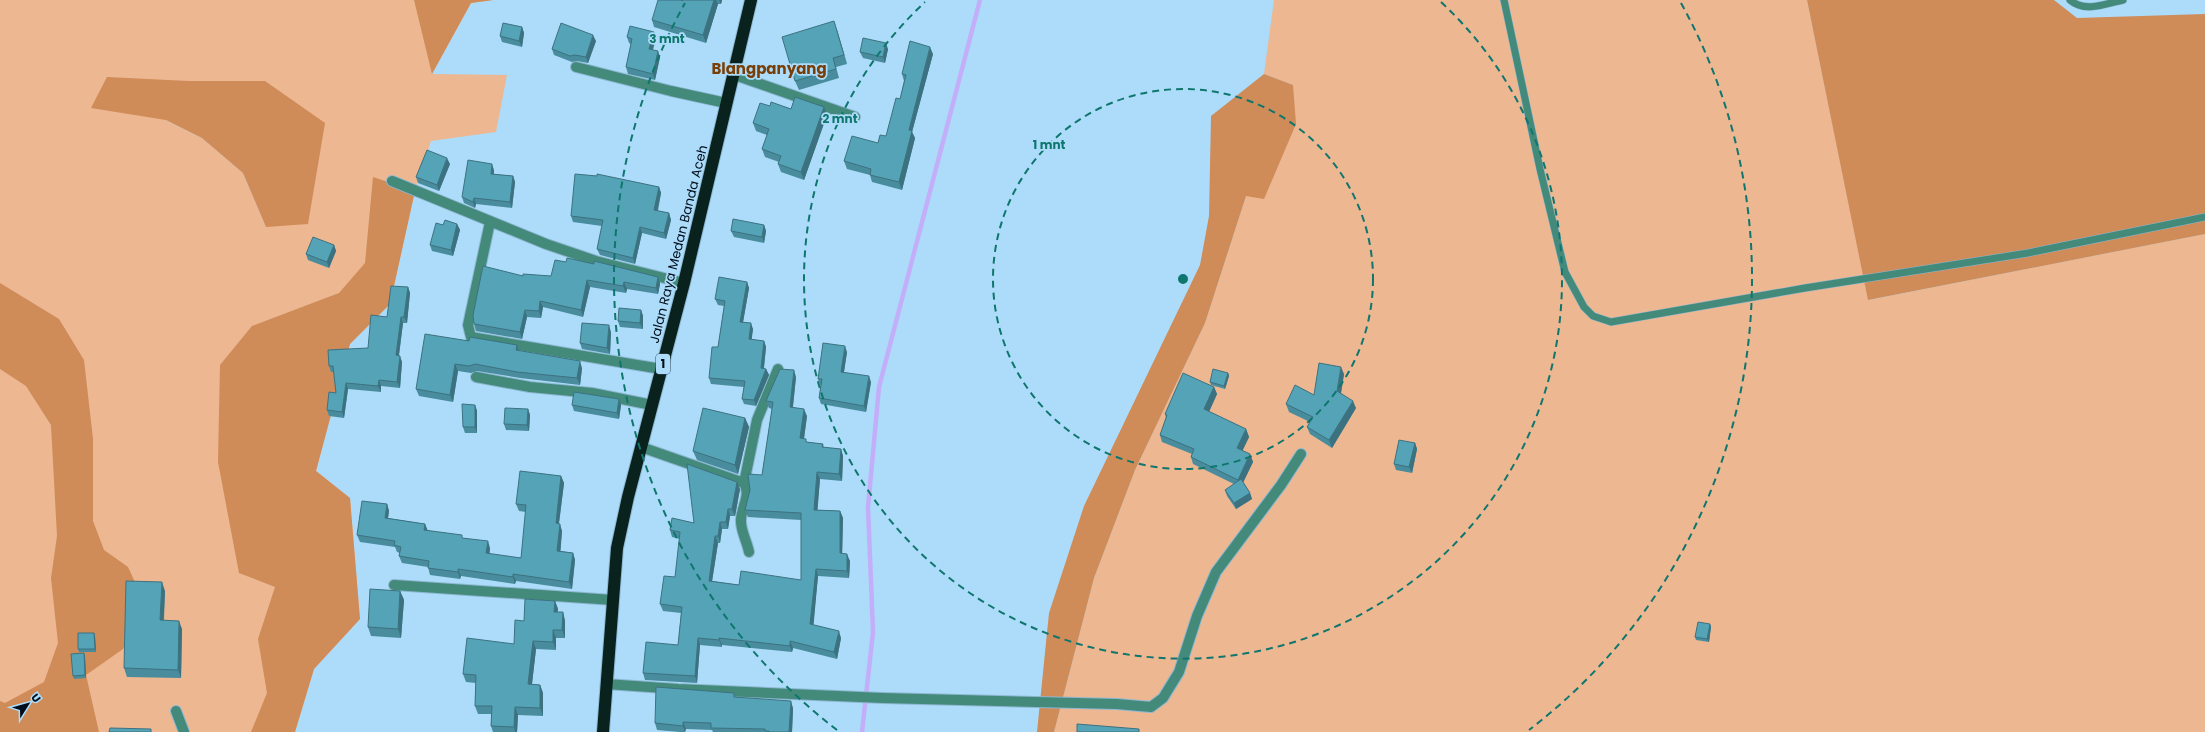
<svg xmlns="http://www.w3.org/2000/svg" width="2205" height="732" viewBox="0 0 2205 732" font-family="Poppins,sans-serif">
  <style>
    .green { fill: #ecb791; fill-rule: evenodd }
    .forest { fill: #cf8b58 }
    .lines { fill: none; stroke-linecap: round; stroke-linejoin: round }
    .stream { stroke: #c3aefa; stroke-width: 4.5 }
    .lane-casing { stroke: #8db7d2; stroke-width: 8 }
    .street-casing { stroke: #8db7d2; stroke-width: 12 }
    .highway-casing { stroke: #8db7d2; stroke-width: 14 }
    .lane { stroke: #448a7a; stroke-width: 7 }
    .street { stroke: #448a7a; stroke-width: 10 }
    .highway { stroke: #09221d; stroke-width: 12 }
    .wall { fill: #498c9d }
    .shaded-wall { fill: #3c7280 }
    .building { fill: #55a3b7; stroke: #3c7280 }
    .ring { fill: none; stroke: #0f766e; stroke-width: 2; stroke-dasharray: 7 5 }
    .labels { text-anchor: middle; stroke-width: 3.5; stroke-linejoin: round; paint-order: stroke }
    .shield { fill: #acdcfa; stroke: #344b5d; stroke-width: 1 }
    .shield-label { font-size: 12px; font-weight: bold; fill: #000d1a }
    .street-label { font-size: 13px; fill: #000d1a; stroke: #acdcfa }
    .quarter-label { font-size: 15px; font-weight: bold; fill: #773e07; stroke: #acdcfa }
    .centre { fill: #0f766e; stroke: #acdcfa; stroke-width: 2 }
    .ring-label { font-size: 12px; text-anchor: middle; font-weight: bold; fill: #0f766e; stroke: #acdcfa; stroke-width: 3.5; stroke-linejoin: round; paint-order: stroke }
  </style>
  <rect width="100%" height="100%" fill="#acdcfa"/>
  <!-- green -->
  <g class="green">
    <path d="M0,0H493L471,3L432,74L507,75L496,132L431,141L415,191L390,304L350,344L316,471L350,498L360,619L314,669L295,732H0ZM188,81H265L266,227L243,173L202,138L166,120Z"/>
    <path d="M1274,0H1807L1869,300L2205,234V732H1054L1094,578L1135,470L1205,323L1246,196L1293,85L1264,74Z"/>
  </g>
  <!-- forest -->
  <g class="forest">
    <path d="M414,0H493L471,3L432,74Z"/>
    <path d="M1807,0H2054L2077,18L2205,14V234L1868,300Z"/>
    <path d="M1264,74L1293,85L1296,124L1264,199L1246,196L1205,323L1135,470L1094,578L1054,732H1037L1049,613L1084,506L1200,265L1209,216L1211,116Z"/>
    <path d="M107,77L188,81H265L325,123L308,224L266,227L243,173L202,138L166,120L91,108Z"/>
    <path d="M373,177L415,191L390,304L350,344L316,471L350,498L360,619L314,669L295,732H251L267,693L258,639L275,587L239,573L218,462L220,365L252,326L339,293L365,263Z"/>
    <path d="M0,283L59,319L84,360L93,439V521L104,550L128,567L144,602L123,649L86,675L99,732H0V701L5,703L44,682L58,643L51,578L57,536L51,425L26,386L0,369Z"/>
  </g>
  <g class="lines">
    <!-- stream -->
    <path class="stream" d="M862,732L873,632L868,507L879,387L980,0"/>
    <!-- lane casing -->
    <g class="lane-casing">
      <g id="lane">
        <path d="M1504,0L1540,169L1565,272L1584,307L1593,316L1611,322L1805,288L2028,253L2205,217"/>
        <path d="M2070,0C2085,13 2105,4 2123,0"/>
      </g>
    </g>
    <!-- street casing -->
    <g class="street-casing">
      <g id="street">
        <path d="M576,67L671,91L726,103"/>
        <path d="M732,74L855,117"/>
        <path d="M392,181L546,244L596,261L684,283"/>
        <path d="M490,222L468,325L471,337L661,369"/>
        <path d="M476,377L530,387L592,393L652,405"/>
        <path d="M641,447L744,483C751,495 742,506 741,519C740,530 747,541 749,552"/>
        <path d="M744,483L757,420L778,369"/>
        <path d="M394,585L613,600"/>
        <path d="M606,684L678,689L883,698L1117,704L1151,707L1163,698L1179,672L1197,616L1216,572L1281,485L1301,454"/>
        <path d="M176,711L184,732"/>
      </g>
    </g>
    <!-- highway casing -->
    <g class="highway-casing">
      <path id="highway" d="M603,732L617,548L628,497L684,283L751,0"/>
    </g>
    <!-- lane -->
    <use href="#lane" class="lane"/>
    <!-- street -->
    <use href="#street" class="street"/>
    <!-- highway -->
    <use href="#highway" class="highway"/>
  </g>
  <!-- wall -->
  <g class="wall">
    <path d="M683,0H722L721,4H718L706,43L654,27L652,20Z"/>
    <path d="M522,27L524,33L522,47L502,42L500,36Z"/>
    <path d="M837,30L847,64L836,67L839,78L799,90L795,81Z"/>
    <path d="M627,37L656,38L653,50L660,57L655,80L628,74L626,67L631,44L629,43Z"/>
    <path d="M596,41L588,63L577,61L572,62L554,55L552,49Z"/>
    <path d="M888,49L885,63L863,58L860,52Z"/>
    <path d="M933,54L912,132L915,138L902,190L872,182L870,175L847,169L844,161L878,143L886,136L900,99L904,81L902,74Z"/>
    <path d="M770,106L791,109L824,107L827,115L804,180L781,172L778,164L779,162L765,157L762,149L767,135L756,131L753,123Z"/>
    <path d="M450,164L439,191L418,183L416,177Z"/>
    <path d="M494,170V174L513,176L515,182L512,208L476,204L475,208L464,203L462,197Z"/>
    <path d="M659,187L661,193L658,211L669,213L671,220L666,239L642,233L635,264L600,255L597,249L602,226L573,222L571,216Z"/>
    <path d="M457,224L460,230L453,256L432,251L430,245Z"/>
    <path d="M764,225L766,231L764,243L734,237L731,231Z"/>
    <path d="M334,245L336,251L329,268L308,260L306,254Z"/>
    <path d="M566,262L594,264L658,277L660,284L658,294L627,289L626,293L590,287L583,317L543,307L541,318L527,317L522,339L476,331L474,324L523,276H551Z"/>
    <path d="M747,282L749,288L743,322L753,329L751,340L764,341L766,347L764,369H766L769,375L756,406L744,404L742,399L744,387L711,384L709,378L718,347L724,306L718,305L715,299Z"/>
    <path d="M408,287L410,293L407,323H403L399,356L402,362L400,388L381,386V392L348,389L344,418L329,416L327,410L336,393L334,372H331L329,366L368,348Z"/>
    <path d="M641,310L643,316V329L620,327L618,321Z"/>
    <path d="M611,332L610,354L582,349L580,343Z"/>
    <path d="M469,341L517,345L519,351L582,368L580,385L520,378L477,371L471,373L458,371L453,402L419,396L416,389Z"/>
    <path d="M847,352L844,372L871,382L866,412L821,404L819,398L821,385H820L818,379Z"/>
    <path d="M1228,373L1229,376L1225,389L1211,385L1210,382Z"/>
    <path d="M1344,374L1341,393L1356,408L1332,448L1310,434L1307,427L1310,422L1289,412L1286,404L1314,395Z"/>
    <path d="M796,377L793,407L807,416L804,439L807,442L823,444L824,448L841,449L843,456L842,481L820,479L817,510L840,511L843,518L842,554L850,561L849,578L818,576L813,625L841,638L837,659L793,648L792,652L722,645V647L700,645L697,683L645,680L643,673L678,645L681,613L663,611L660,604L675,577L680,539L672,537L670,530L694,523L740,489L735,516H730L728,529H722L720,543H718L712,581L739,585L801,580V520L748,517L745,510L762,475L772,409L769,408L766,401Z"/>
    <path d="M1214,387L1217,394L1209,412L1246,429L1249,437L1242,451L1250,454L1253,462L1243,482L1250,493L1252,499L1236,509L1227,496L1225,490L1234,484L1193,464L1191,457L1192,454L1162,442L1160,435L1166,418L1165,414Z"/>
    <path d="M619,399L621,405L619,419L574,411L572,405Z"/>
    <path d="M475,405L477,411V433H465L463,427Z"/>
    <path d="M528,409L530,415L529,431L506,430L504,424Z"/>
    <path d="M745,418L749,427L738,474L697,460L693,451Z"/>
    <path d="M1415,443L1417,449L1412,473L1396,470L1394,464Z"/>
    <path d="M561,476L564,483L559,524L562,531L560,551L573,553L575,560L572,589L516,581L515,584L461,576L460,579L430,575L428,567L402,563L399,556L400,553L397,552L395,547L360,542L357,535L387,504L389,511L388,518L425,524L427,530L464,539L490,548L489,554L521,558L526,512L519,511L516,504Z"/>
    <path d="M165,591L164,620L182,629L181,678L127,677L124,668Z"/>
    <path d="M400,591L404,600L401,638L371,636L368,627Z"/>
    <path d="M555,601L558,609L557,612H563L565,621V638H556V650L536,649L532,684L540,685L543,693V716L518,715L517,732H493L491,726V714H478L475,706L476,683L466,682L463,674L514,644L524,621Z"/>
    <path d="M1710,624L1711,627L1709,642L1696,640L1695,637Z"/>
    <path d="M94,633L95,636L96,652H79L78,649Z"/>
    <path d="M85,656L86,678L74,679L73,676Z"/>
    <path d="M734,693L735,697L793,708L792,732H713L712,730L686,729L685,732H680L657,730L655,723Z"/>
  </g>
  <!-- shaded-wall -->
  <g class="shaded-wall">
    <path d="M714,0H716L718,4L706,43L703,35Z"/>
    <path d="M719,0H722L721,4Z"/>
    <path d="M834,21L837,30L847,64L844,55Z"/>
    <path d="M522,27L524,33L522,47L519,41Z"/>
    <path d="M654,32L656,38L651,55L649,49Z"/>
    <path d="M593,35L596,41L588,63L586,57Z"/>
    <path d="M886,43L888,49L885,63L883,57Z"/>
    <path d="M930,47L933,54L912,132L915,138L902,190L899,182L909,130Z"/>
    <path d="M658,51L660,57L655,80L653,74Z"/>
    <path d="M824,107L827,115L804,180L801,172Z"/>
    <path d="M447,158L450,164L439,191L437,185Z"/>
    <path d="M492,164L494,170L493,180L491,174Z"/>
    <path d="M513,176L515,182L512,208L510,202Z"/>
    <path d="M659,187L661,193L656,216L654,210Z"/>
    <path d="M474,198L476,204L475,208L473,202Z"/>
    <path d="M669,213L671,220L666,239L664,233Z"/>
    <path d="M457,224L460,230L453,256L451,250Z"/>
    <path d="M764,225L766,231L764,243L762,237Z"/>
    <path d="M640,227L642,233L635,264L633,258Z"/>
    <path d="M334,245L336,251L329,268L327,262Z"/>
    <path d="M658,277L660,284L658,294L656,288Z"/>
    <path d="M587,280L590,287L583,317L581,310Z"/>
    <path d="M624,282L627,289L626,293L623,286Z"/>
    <path d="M747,282L749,288L742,328L740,322Z"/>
    <path d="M408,287L410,293L407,323L404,317Z"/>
    <path d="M540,301L543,307L541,318L539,311Z"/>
    <path d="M525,310L527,317L522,339L520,332Z"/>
    <path d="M641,310L643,316V329L640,323Z"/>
    <path d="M401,317L403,323L398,361L396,355Z"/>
    <path d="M751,323L753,329L751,345L749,339Z"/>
    <path d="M609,325L611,332L610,354L607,348Z"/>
    <path d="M764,341L766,347L763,374L761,368Z"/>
    <path d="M517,345L519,352L516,350Z"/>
    <path d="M845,346L847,352L843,378L841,372Z"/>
    <path d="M400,356L402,362L400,388L397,382Z"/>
    <path d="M580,361L582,368L580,385L577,378Z"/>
    <path d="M455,364L458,371L453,402L450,395Z"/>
    <path d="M1341,367L1344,374L1340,399L1337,391Z"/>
    <path d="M766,369L769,375L756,406L754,400Z"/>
    <path d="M794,370L796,377L792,414L790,407Z"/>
    <path d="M1228,373L1229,376L1225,389L1224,386Z"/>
    <path d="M869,376L871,382L866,412L864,406Z"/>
    <path d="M379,380L381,386V392L378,386Z"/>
    <path d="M346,383L348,389L344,418L342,412Z"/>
    <path d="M1214,387L1217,394L1207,416L1204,409Z"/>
    <path d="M619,399L621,405L619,419L617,413Z"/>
    <path d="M1353,401L1356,408L1332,448L1329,440Z"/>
    <path d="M475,405L477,411V433L475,427Z"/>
    <path d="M528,409L530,415L529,431L527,425Z"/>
    <path d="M804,409L807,416L803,445L800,438Z"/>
    <path d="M745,418L749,427L738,474L735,465Z"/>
    <path d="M1246,429L1249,437L1240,456L1237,448Z"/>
    <path d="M1415,443L1417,449L1412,473L1409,467Z"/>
    <path d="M841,449L843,456L842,481L839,474Z"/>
    <path d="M1250,454L1253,462L1241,487L1238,480Z"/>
    <path d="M817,472L820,479L817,517L814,510Z"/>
    <path d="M561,476L564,483L558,530L556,523Z"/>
    <path d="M737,482L740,489L735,516L732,509Z"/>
    <path d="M1250,493L1252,499L1236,509L1234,503Z"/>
    <path d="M387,504L389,511L387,525L385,518Z"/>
    <path d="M728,509L730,516L728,529L726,522Z"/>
    <path d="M840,511L843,518L842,560L840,553Z"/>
    <path d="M720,522L722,529L720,543L718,536Z"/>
    <path d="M425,524L428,531L424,530Z"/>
    <path d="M560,524L562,531L560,558L557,551Z"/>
    <path d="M715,536L718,543L711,588L709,581Z"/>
    <path d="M488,541L490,548L489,560L486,553Z"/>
    <path d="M573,553L575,560L572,589L569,582Z"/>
    <path d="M847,554L850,561L849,578L847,571Z"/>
    <path d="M458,569L461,576L460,579L458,572Z"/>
    <path d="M816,569L818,576L813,631L810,624Z"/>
    <path d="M513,574L516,581L515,584L513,577Z"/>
    <path d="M162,582L165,591L163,629L160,620Z"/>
    <path d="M400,591L404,600L401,638L398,629Z"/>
    <path d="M555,601L558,609L557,620L554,612Z"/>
    <path d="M563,612L565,621V638L562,630Z"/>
    <path d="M179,621L182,629L181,678L178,670Z"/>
    <path d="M1710,624L1711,627L1709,642L1707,639Z"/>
    <path d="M553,630L556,638V650L553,642Z"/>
    <path d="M839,631L841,638L837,659L834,652Z"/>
    <path d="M94,633L95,636L96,652L95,649Z"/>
    <path d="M698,638L700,645L697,683L695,676Z"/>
    <path d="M719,638L722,645V647L719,640Z"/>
    <path d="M533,641L536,649L531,692L528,684Z"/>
    <path d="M790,641L793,648L792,652L790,646Z"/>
    <path d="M84,653L85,656L86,678L85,675Z"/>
    <path d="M540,685L543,693V716L540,708Z"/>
    <path d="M791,701L793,708L792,732H789Z"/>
    <path d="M515,707L518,715L517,732H515L514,727Z"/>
    <path d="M683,722L686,729L685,732L683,726Z"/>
  </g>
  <!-- building -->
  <g class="building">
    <path d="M658,0H681L682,1L683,0H714L703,35L652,20Z"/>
    <path d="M834,21L844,55L833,58L836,69L795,81L782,37Z"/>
    <path d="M503,23L522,27L519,41L500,36Z"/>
    <path d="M561,23L593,35L586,57L575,55L570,56L552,49Z"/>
    <path d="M630,26L654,32L649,49L658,51L653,74L626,67L632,39L627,37Z"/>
    <path d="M863,38L886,43L883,57L860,52Z"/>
    <path d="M910,41L930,47L909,130L912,131L899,182L870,175L871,169L844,161L852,136L878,143L880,135L886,136L896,98L900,99L906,75L902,74Z"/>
    <path d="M795,97L824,107L801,172L778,164L781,156L762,149L769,129L753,123L760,103L770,106L771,102L791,109Z"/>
    <path d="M427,150L447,158L437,185L416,177Z"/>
    <path d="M468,160L492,164L491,174L513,176L510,202L474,198L473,202L462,197Z"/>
    <path d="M575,174L597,176V174L659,187L654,210L669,213L664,233L640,227L633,258L597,249L603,220L571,216Z"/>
    <path d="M733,219L764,225L762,237L731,231Z"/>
    <path d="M445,220L457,224L451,250L430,245L436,223L443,225Z"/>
    <path d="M313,237L334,245L327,262L306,254Z"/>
    <path d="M567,258L594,264V261L658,277L656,288L624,282L623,286L587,280L581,310L540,301L539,311L525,310L520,332L474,324L473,315L483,266L523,276V274L551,276L555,260L566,262Z"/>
    <path d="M719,277L747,282L740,322L751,323L749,339L764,341L761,368L766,369L754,400L742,399L745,381L709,378L712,347H718L725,301L715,299Z"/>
    <path d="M391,286L408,287L404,317H401L396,355L400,356L397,382L379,380L378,386L346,383L342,412L327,410L329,392L336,393L333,366H329L328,350L368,348L371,315L387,317Z"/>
    <path d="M619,308L641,310L640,323L618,321Z"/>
    <path d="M582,323L609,325L607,348L580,343Z"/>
    <path d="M425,334L469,341L470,337L517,345L516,350L580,361L577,378L517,372L475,364L469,366L455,364L450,395L416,389Z"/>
    <path d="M823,343L845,346L841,372L869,376L864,406L819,398L822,379H818Z"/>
    <path d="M1319,363L1341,367L1337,391L1353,401L1329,440L1307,427L1313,417L1286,404L1295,385L1314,395Z"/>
    <path d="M780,369L794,370L790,407L804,409L800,438L806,439V442L823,444L822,447L841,449L839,474L817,472L814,510L840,511V553L847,554V571L816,569L810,624L839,631L834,652L790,641V646L719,638V640L698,638L695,676L643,673L646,642L678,645L682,607L660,604L664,576L675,577L680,532L670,530L672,518L694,523L687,464L737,482L732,509H728L726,522H720L718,536H715L709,581L739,585L741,571L801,580V513L745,510L750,490L748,474L762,475L773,402L766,401Z"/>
    <path d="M1213,369L1228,373L1224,386L1210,382Z"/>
    <path d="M1183,373L1214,387L1204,409L1246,429L1237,448L1250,454L1238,480L1191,457L1194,449L1160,435L1167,415L1165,414Z"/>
    <path d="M574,392L619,399L617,413L572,405Z"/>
    <path d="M462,404L475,405V427H463Z"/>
    <path d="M505,408L528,409L527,425L504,424Z"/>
    <path d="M703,408L745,418L735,465L693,451Z"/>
    <path d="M1399,440L1415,443L1409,467L1394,464Z"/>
    <path d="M520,471L561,476L556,523L560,524L557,551L573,553L569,582L513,574V577L458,569V572L428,568L429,561L399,556L401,547L394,545L395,541L357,535L362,501L387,504L385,518L425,524L424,530L462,535V538L488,541L486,553L521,558L526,505L516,504Z"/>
    <path d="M1241,479L1250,493L1234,503L1225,490Z"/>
    <path d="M126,581L162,582L160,620L179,621L178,670L124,668Z"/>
    <path d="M370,589L400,591L398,629L368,627Z"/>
    <path d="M525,599L555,601L554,612H563L562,630H553V642L533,641L528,684L540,685V708L515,707L514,727L491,726L492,706H475L476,675L463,674L467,638L514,644L515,620L524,621Z"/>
    <path d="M1698,622L1710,624L1707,639L1695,637Z"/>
    <path d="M78,633H94L95,649H78Z"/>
    <path d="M84,653L85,675L73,676L71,654Z"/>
    <path d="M656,687L734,693V697L791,701L789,732H769V731H765V729L711,728V723L683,722V726L655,723Z"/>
    <path d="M1077,724L1139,729V732H1077Z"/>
    <path d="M110,728L151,729V732H109Z"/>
  </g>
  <!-- distance rings -->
  <g class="ring">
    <circle cx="1183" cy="279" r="190"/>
    <path d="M1441 2A379 379 0 1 1 925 2"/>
    <path d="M837 730A569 569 0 0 1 685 3M1681 3A569 569 0 0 1 1529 730"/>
  </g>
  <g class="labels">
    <!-- shield labels -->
    <rect class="shield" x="656" y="354" width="14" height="20" rx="3"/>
    <g class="shield-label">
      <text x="663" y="368">1</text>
    </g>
    <!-- street labels -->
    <g class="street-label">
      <text transform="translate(678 244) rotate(-76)" y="5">Jalan Raya Medan Banda Aceh</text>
    </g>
    <!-- quarter labels -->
    <g class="quarter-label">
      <text x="769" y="74">Blangpanyang</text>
    </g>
  </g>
  <circle cx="1183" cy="279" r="6" class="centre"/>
  <g class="ring-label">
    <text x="667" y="43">3 mnt</text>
    <text x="840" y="123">2 mnt</text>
    <text x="1049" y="149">1 mnt</text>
  </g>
  <!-- north arrow -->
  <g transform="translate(28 704) rotate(53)" stroke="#acdcfa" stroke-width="3" paint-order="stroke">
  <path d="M0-3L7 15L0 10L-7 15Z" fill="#000d1a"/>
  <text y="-6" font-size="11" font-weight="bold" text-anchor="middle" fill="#000d1a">U</text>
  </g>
</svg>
